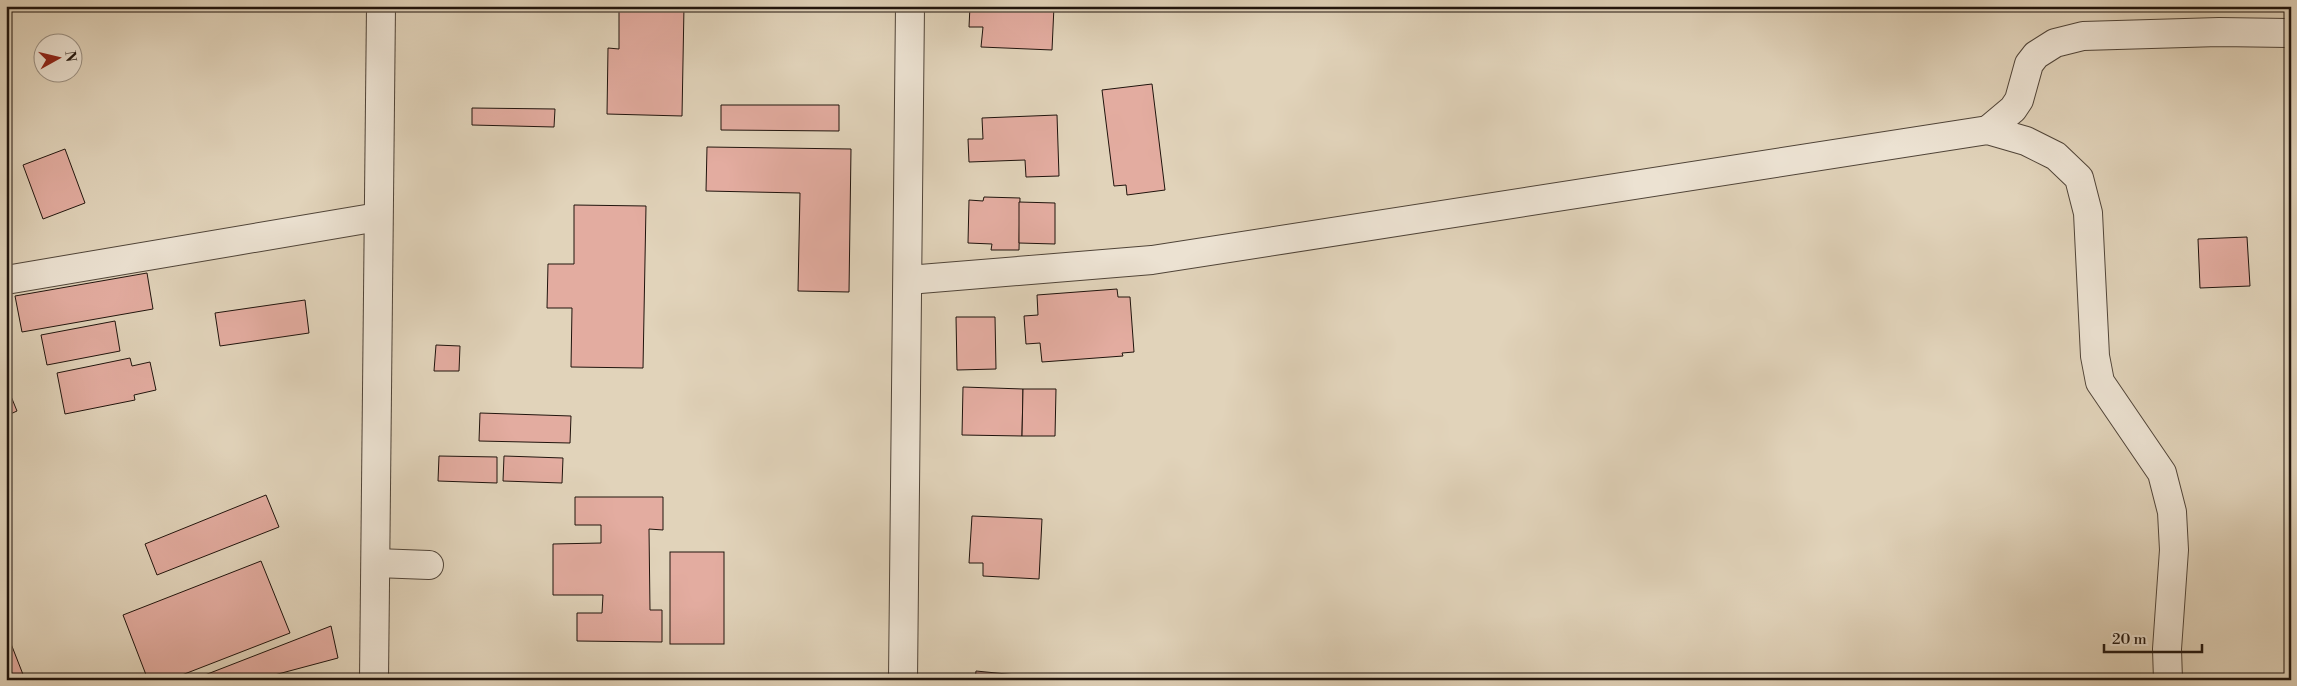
<svg xmlns="http://www.w3.org/2000/svg" width="2297" height="686" viewBox="0 0 2297 686" font-family="'Libre Bodoni',serif">
  <style>
    .building { fill: #e3aca0; stroke: #20140d }
    .lines { fill: none; stroke-linecap: round; stroke-linejoin: round }
    .minor-casing { stroke: #504438; stroke-width: 30 }
    .minor { stroke: #ece2d2; stroke-width: 28 }
  </style>
  <rect width="100%" height="100%" fill="#e1d3ba"/>
  <filter id="stains"><feTurbulence type="fractalNoise" baseFrequency=".004" numOctaves="4"/><feColorMatrix values="0 0 0 0 .2 0 0 0 0 .09 0 0 0 0 .02 0 0 0 .5 -.17"/></filter>
  <radialGradient id="worn" r=".72"><stop offset=".6" stop-color="#630" stop-opacity="0"/><stop offset="1" stop-color="#630" stop-opacity=".3"/></radialGradient>
  <!-- building -->
  <g class="building">
    <path d="M619,6H684L682,116L607,114L608,48L619,49Z"/>
    <path d="M970,6H1054L1052,50L981,47L983,27H969Z"/>
    <path d="M1152,84L1165,190L1127,195L1126,185L1114,186L1102,90Z"/>
    <path d="M721,105H839V131L721,130Z"/>
    <path d="M472,108L555,109L554,127L472,125Z"/>
    <path d="M1057,115L1059,176L1026,177L1025,160L969,162L968,139H983L982,118Z"/>
    <path d="M707,147L851,149L849,292L798,291L800,193L706,191Z"/>
    <path d="M65,149L85,203L43,219L23,165Z"/>
    <path d="M984,197L1020,198L1019,250H991L992,244L968,243L969,200L983,201Z"/>
    <path d="M1019,202L1055,203V244L1019,243Z"/>
    <path d="M574,205L646,206L643,368L571,367L572,308H547L548,264H574Z"/>
    <path d="M2247,237L2250,286L2200,288L2198,239Z"/>
    <path d="M147,273L153,309L22,332L15,296Z"/>
    <path d="M1117,289L1118,297H1130L1134,352L1122,353L1123,356L1042,362L1040,343L1026,344L1024,316L1038,315L1037,295Z"/>
    <path d="M305,300L309,333L220,346L215,313Z"/>
    <path d="M956,317H995L996,369L957,370Z"/>
    <path d="M115,321L120,351L47,365L41,335Z"/>
    <path d="M436,345L460,346L459,371H434Z"/>
    <path d="M130,358L132,366L150,362L156,390L134,395L135,400L65,414L57,373Z"/>
    <path d="M6,384L17,411L6,416Z"/>
    <path d="M963,387L1023,389L1022,436L962,435Z"/>
    <path d="M1023,389H1056L1055,436H1022Z"/>
    <path d="M480,413L571,416L570,443L479,441Z"/>
    <path d="M439,456L497,457V483L438,481Z"/>
    <path d="M504,456L563,458L562,483L503,481Z"/>
    <path d="M266,495L279,527L157,575L145,544Z"/>
    <path d="M575,497H663V530L649,529L650,610H662V642L577,641V613H602L603,595H553V544L601,543V525H575Z"/>
    <path d="M972,516L1042,519L1039,579L983,576V563H969Z"/>
    <rect x="670" y="552" width="54" height="92"/>
    <path d="M261,561L290,633L169,680H148L123,615Z"/>
    <path d="M331,626L338,658L263,678L264,680H192Z"/>
    <path d="M6,631L24,677L17,680H6Z"/>
    <path d="M976,671L1037,677L1036,680H975Z"/>
  </g>
  <g class="lines">
    <!-- minor casing -->
    <g class="minor-casing">
      <g id="minor">
        <path d="M1988,130L2013,109L2019,100L2029,64L2036,55L2055,43L2083,36L2219,32L2291,33"/>
        <path d="M6,280L378,217"/>
        <path d="M908,280L1152,260L1988,130L2026,141L2056,156L2079,178L2088,213L2095,356L2100,382L2162,473L2172,512L2174,550L2167,649L2168,680"/>
        <path d="M376,563L429,565"/>
        <path d="M374,680L381,6"/>
        <path d="M903,680L910,6"/>
      </g>
    </g>
    <!-- minor -->
    <use href="#minor" class="minor"/>
  </g>
  <!-- margin -->
  <rect width="2297" height="686" fill="none" stroke="#e1d3ba" stroke-width="25"/>
  <rect x="8" y="8" width="2282" height="671" fill="none" stroke="#20140d" stroke-width="2.5"/>
  <rect x="12" y="12" width="2272" height="661" fill="none" stroke="#20140d"/>
  <!-- north arrow -->
  <g transform="translate(58 58) rotate(82)"><circle r="24" fill="#ece2d2" stroke="#9a9083"/>
  <path d="M0-4L9 19L0 12L-9 19Z" fill="#8f2418"/>
  <text y="-8" font-size="14" font-weight="bold" text-anchor="middle" fill="#20140d">N</text>
  </g>
  <!-- scale -->
  <path d="M2104 644v8h98v-8" fill="none" stroke="#20140d" stroke-width="2.5"/>
  <text x="2112" y="644" font-size="15" fill="#20140d" stroke="#ece2d2" stroke-width="4" paint-order="stroke">20 m</text>
  <rect width="100%" height="100%" filter="url(#stains)"/>
  <rect width="100%" height="100%" fill="url(#worn)"/>
</svg>
